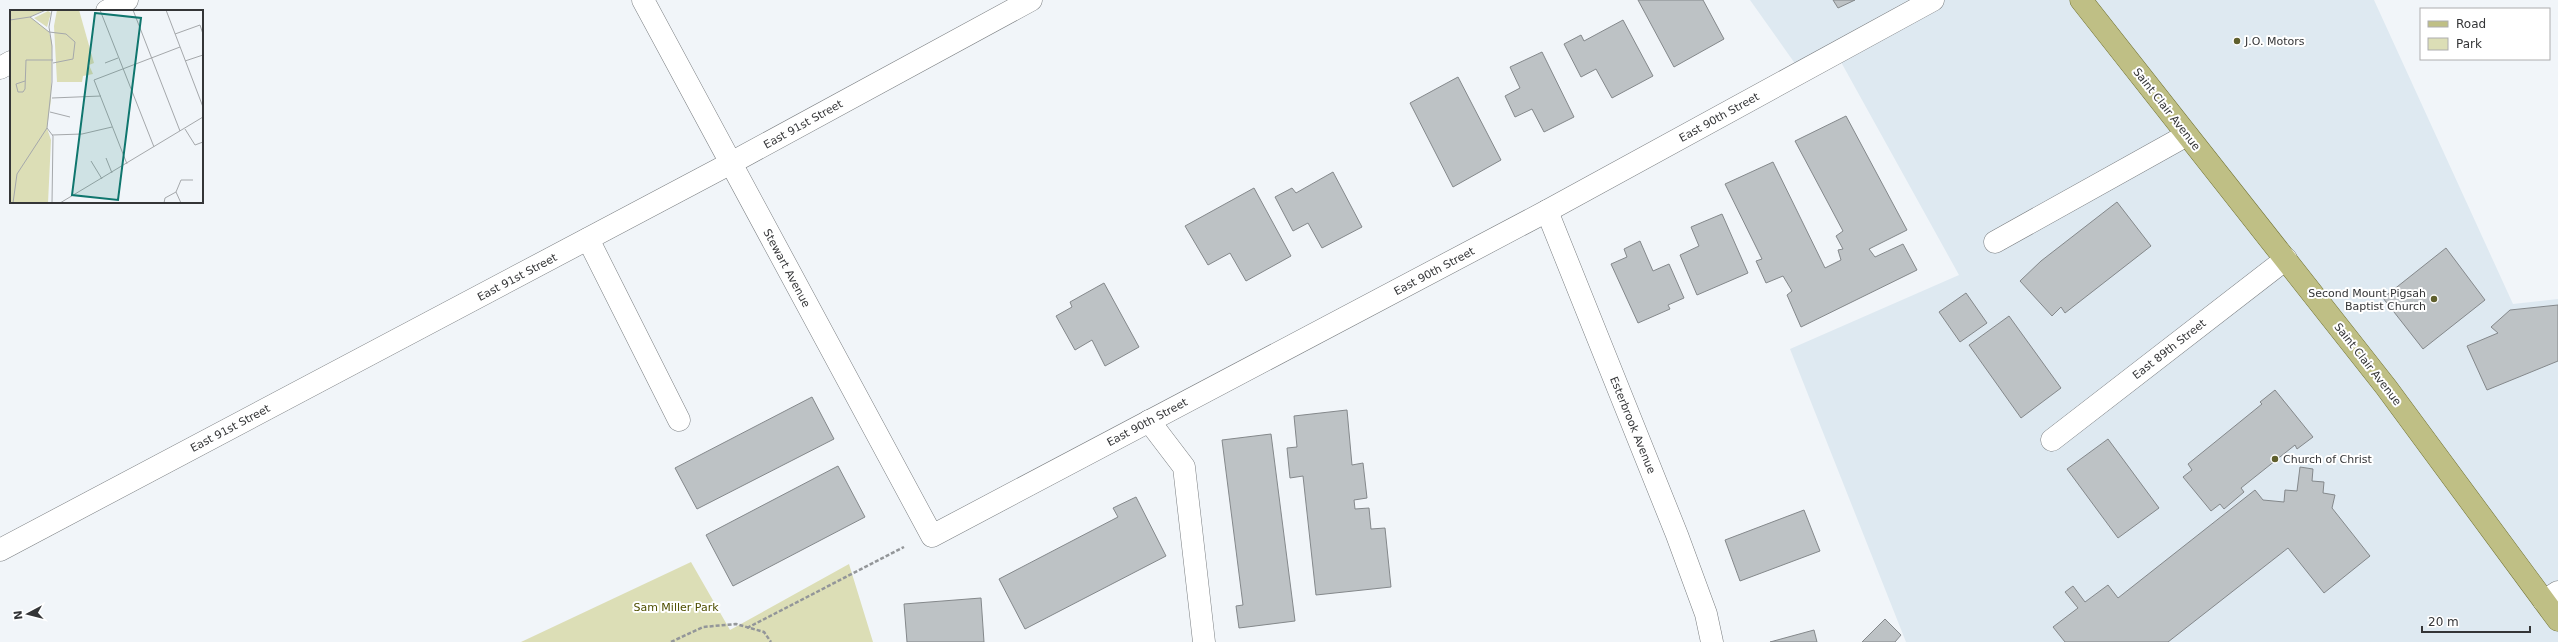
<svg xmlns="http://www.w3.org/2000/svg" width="2558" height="642" viewBox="0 0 2558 642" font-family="'DejaVu Sans',sans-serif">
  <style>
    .built { fill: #dee9f1 }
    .green { fill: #dcdeb6 }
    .building { fill: #bdc2c5; stroke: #84888b }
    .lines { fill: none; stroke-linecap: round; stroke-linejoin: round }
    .minor-casing { stroke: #7a7e81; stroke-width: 23 }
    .major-casing { stroke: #727334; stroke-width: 23 }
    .path { stroke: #939699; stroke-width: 2.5; stroke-dasharray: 4 2; stroke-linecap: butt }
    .minor { stroke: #fff; stroke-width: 22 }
    .major { stroke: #bfbf85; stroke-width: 22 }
    .poi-dot { fill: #5f5f2d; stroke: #fff; stroke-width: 1.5 }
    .labels { text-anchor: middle; stroke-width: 4; stroke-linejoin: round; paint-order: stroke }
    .poi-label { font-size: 11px; fill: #343537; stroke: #fff; text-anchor: start }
    .street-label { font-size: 11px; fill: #343537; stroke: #fff }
    .park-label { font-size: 11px; fill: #4f4f00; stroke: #fff }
    .inset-road { fill: none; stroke: #a5a8ab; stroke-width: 1 }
    .view { fill: #0f766e; fill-opacity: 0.15; stroke: #0f766e; stroke-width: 2 }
    .inset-edge { fill: none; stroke: #343537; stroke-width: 2 }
  </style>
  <rect width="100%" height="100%" fill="#f1f5f9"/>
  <!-- built -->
  <path class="built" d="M1750,0H2374L2513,304L2558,299V642H1906L1790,349L1959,275L1836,53L1801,72Z"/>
  <!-- green -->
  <path class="green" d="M691,562L730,630L849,564L873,642H521Z"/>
  <!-- building -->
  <g class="building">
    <path d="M1638,0H1703L1724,39L1674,67Z"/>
    <path d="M1833,0H1855L1838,8Z"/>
    <path d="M1623,20L1653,76L1612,98L1596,69L1581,77L1564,44L1581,35L1584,41Z"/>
    <path d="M1542,52L1574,117L1544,132L1532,109L1515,117L1505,96L1520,88L1510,67Z"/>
    <path d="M1458,77L1501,160L1453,187L1410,103Z"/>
    <path d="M1846,116L1907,230L1869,249L1875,257L1903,244L1917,270L1801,327L1787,295L1792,291L1783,276L1766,283L1756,261L1762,259L1725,184L1773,162L1825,268L1841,260L1838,250L1843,249L1836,236L1843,231L1795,141Z"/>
    <path d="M1333,172L1362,227L1322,248L1308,223L1293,231L1275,197L1292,188L1296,193Z"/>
    <path d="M1254,188L1291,256L1246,281L1230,253L1208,265L1185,226Z"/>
    <path d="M2117,202L2151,246L2065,313L2061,307L2052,316L2020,281L2041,261Z"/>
    <path d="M1722,214L1748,273L1697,295L1680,255L1699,246L1691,227Z"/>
    <path d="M1640,241L1653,271L1669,264L1684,298L1668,305L1670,309L1638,323L1611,264L1627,257L1624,249Z"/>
    <path d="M2446,248L2485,300L2423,349L2383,298Z"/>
    <path d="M1104,283L1139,347L1105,366L1092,340L1075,350L1056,316L1072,307L1070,302Z"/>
    <path d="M1966,293L1987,323L1960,342L1939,312Z"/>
    <path d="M2558,305V361L2487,390L2467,346L2498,333L2491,327L2510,310Z"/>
    <path d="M2009,316L2061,388L2021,418L1969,345Z"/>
    <path d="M2275,390L2313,437L2297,449L2295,445L2241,488L2244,492L2224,509L2220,504L2211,511L2183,477L2192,470L2188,464L2262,404L2260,402Z"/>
    <path d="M812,397L834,439L697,509L675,468Z"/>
    <path d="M1347,410L1352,465L1363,463L1367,498L1354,500L1355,509L1369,508L1371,529L1385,528L1391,587L1316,595L1303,476L1290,478L1287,448L1297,447L1294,416Z"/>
    <path d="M1271,434L1295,621L1239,628L1236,606L1243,605L1222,440Z"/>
    <path d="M2108,439L2159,508L2118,538L2067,469Z"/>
    <path d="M838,466L865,517L733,586L706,535Z"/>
    <path d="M2300,467L2313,469L2312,481L2324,482L2323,493L2335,495L2332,508L2370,556L2324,593L2288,548L2168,642H2065L2053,627L2078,608L2065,592L2073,586L2085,602L2108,585L2118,598L2255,490L2263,500L2284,502L2285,490L2297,491Z"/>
    <path d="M1136,497L1166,556L1025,629L999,579L1118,517L1113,508Z"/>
    <path d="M1804,510L1820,551L1740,581L1725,540Z"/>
    <path d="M981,598L984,642H907L904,604Z"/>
    <path d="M1885,619L1901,635L1895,642H1862Z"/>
    <path d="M1814,630L1817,642H1770Z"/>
  </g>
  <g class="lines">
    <!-- minor casing -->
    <g class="minor-casing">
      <g id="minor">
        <path d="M643,0L932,536L1547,211L1933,0"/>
        <path d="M107,11L127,0"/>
        <path d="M0,68L11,62"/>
        <path d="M1547,211L1677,535L1706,614L1712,642"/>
        <path d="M588,239L679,420"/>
        <path d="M1995,242L2187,135"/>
        <path d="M1149,421L1184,467L1204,642"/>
        <path d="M2052,440L2286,259"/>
        <path d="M0,550L731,163L1031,0"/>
        <path d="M2544,601L2558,592"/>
      </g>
    </g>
    <!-- major casing -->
    <g class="major-casing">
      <path id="major" d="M2081,0L2386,387L2558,620"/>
    </g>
    <!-- path -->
    <g class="path">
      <path d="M747,628L904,547"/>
      <path d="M671,642L703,627L736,624L764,632L771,642"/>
    </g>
    <!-- minor -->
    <use href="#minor" class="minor"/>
    <!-- major -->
    <use href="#major" class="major"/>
  </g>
  <!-- markers -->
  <g class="poi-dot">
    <circle cx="2237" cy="41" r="4"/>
    <circle cx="2434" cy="299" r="4"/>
    <circle cx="2275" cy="459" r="4"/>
  </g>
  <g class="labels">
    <!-- poi labels -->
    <g class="poi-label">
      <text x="2245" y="45">J.O. Motors</text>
      <text x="2426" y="297" text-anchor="end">Second Mount Pigsah<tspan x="2426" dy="13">Baptist Church</tspan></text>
      <text x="2283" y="463">Church of Christ</text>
    </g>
    <!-- street labels -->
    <g class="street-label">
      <text transform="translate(2167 109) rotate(52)" y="4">Saint Clair Avenue</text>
      <text transform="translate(1719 117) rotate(-29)" y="4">East 90th Street</text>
      <text transform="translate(803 124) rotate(-29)" y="4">East 91st Street</text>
      <text transform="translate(787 268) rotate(62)" y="4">Stewart Avenue</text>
      <text transform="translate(1434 271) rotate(-28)" y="4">East 90th Street</text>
      <text transform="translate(517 277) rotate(-28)" y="4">East 91st Street</text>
      <text transform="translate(2169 349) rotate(-38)" y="4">East 89th Street</text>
      <text transform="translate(2368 364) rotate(52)" y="4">Saint Clair Avenue</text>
      <text transform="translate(1147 422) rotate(-28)" y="4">East 90th Street</text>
      <text transform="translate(1633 425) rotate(68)" y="4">Esterbrook Avenue</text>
      <text transform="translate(230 428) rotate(-28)" y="4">East 91st Street</text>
    </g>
    <!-- park labels -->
    <g class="park-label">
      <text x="676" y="611">Sam Miller Park</text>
    </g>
  </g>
  <!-- overview -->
  <g transform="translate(10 10)">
    <rect width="193" height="193" fill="#f1f5f9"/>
    <path d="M0,0H35L20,7L39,22L42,32L41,90L37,118L41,130L38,193H0ZM47,0H69L84,53L79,55L83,64L73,66L72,72H47L44,16ZM38,1L41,3L37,17L24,8Z" fill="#dcdeb6"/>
    <path class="inset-road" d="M42,0L39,17L42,36V72L37,118L43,126L42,193M90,0L144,137M123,0L170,121M156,0L193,97M20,7L39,22L56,24L65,32L63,49L43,53M0,10L20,7L36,0M165,24L190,15L193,24M175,51L193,45M95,53L108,48M15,71L6,74L8,82H13L15,79L16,50H43M42,88L91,86M40,102L60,107M175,119L185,135L193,132M42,125L72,124L102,117M96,148L102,163M81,151L92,169M117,154L84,70L170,37M3,193L7,164L37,118M50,193L193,107M154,193L155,188L166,182M171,193L166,182L171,170H183"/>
    <path class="view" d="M85,3L131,8L108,190L62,185Z"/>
    <rect width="193" height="193" class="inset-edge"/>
  </g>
  <!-- legend -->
  <rect x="2420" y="8" width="130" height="52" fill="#ffffff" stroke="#aeaeaf"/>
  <rect x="2428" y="21" width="20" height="6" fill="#bfbf85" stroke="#aeaeaf"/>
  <text x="2456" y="28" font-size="12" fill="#343537">Road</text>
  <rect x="2428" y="38" width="20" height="12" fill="#dcdeb6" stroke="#aeaeaf"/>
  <text x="2456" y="48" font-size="12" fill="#343537">Park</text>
  <!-- north arrow -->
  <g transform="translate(28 614) rotate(263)" stroke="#ffffff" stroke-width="3" paint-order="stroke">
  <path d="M0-3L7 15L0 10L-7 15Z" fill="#343537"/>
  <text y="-6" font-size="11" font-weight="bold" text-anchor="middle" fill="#343537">N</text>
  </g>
  <!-- scale -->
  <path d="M2422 626v6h108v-6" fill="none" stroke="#343537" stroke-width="2"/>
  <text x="2428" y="626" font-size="12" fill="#343537" stroke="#ffffff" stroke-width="3" paint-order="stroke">20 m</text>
</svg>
